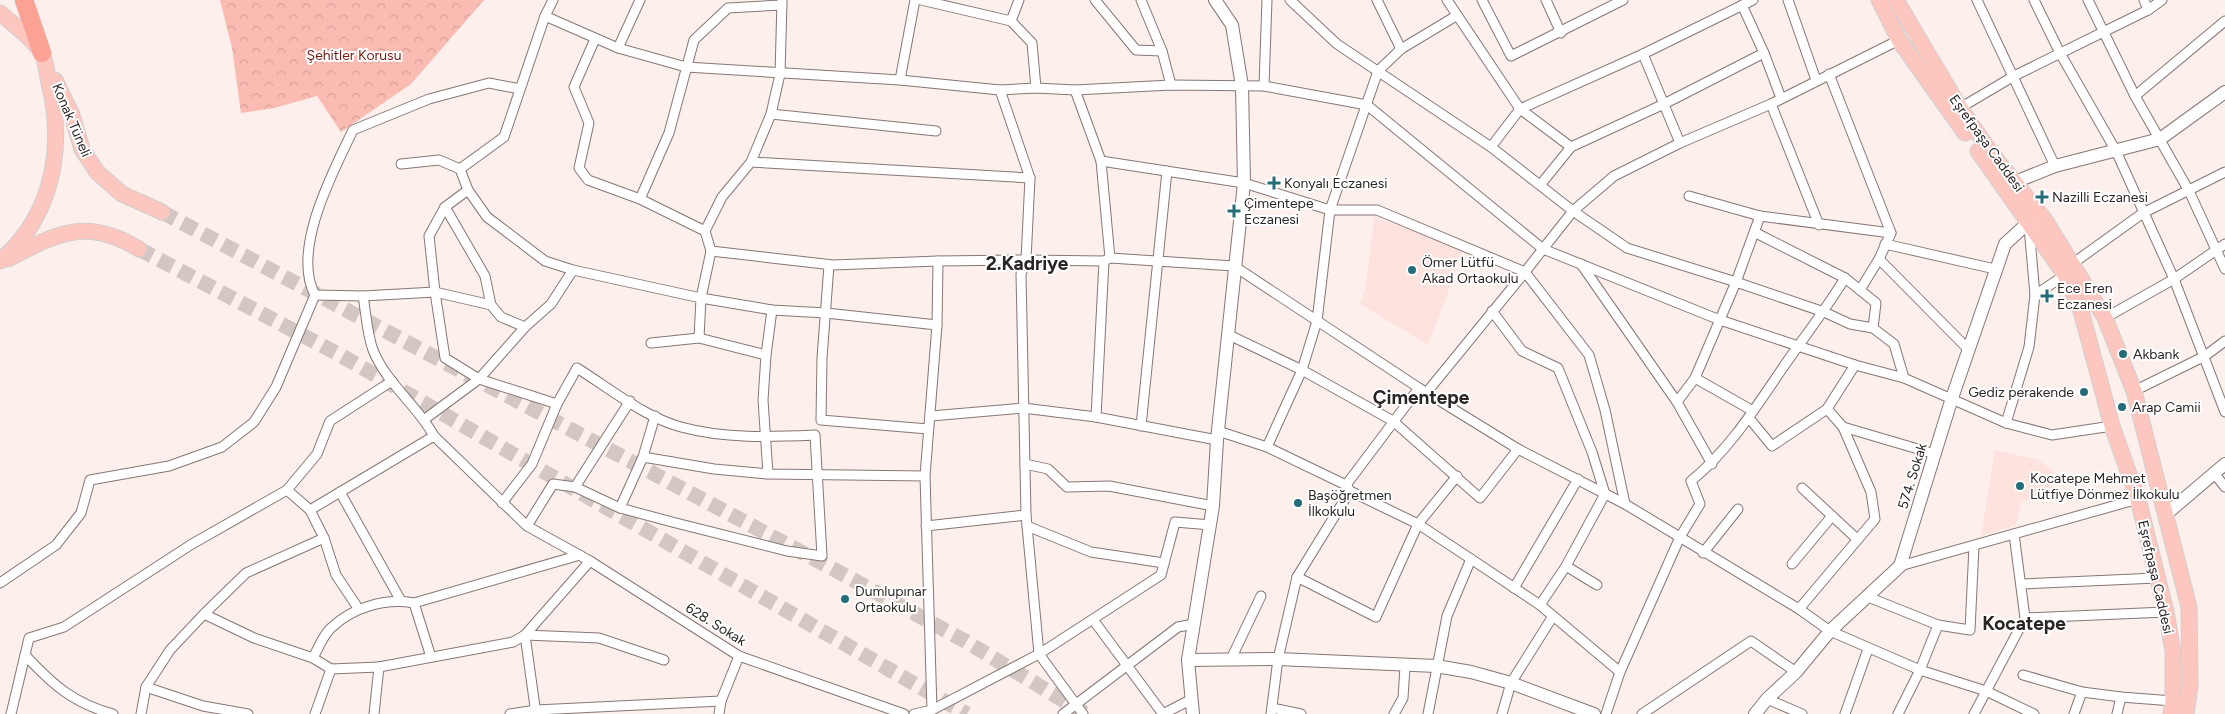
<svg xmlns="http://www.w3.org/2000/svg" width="2225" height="714" viewBox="0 0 2225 714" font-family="Figtree,sans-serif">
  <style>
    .built { fill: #fde2de }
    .forest { fill: url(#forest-crowns) }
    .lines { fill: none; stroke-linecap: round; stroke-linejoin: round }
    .primary-tunnel { stroke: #d3c7c4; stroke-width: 15; stroke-dasharray: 15 8; stroke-linecap: butt }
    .street-casing { stroke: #867774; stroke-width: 11 }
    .secondary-casing { stroke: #867774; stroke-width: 14 }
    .primary-casing { stroke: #d0cfcf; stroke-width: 17 }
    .highway-casing { stroke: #d0cfcf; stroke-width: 19 }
    .street { stroke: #fff; stroke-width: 9 }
    .secondary { stroke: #fff; stroke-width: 12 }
    .primary { stroke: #fdc7bf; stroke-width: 15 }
    .highway { stroke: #fba295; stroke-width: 18 }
    .poi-dot { fill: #246d78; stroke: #fff; stroke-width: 2 }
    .labels { text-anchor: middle; stroke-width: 4; stroke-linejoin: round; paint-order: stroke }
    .park-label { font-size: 14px; fill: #751a13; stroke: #fff }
    .street-label { font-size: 14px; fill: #2b2524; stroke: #fff }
    .poi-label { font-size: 14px; fill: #2b2524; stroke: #fff; text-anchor: start }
    .district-label { font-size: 19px; font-weight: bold; fill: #2b2524; stroke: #fff }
  </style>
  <defs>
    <pattern id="forest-crowns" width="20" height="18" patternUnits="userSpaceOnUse" patternTransform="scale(1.25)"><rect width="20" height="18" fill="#fabcb2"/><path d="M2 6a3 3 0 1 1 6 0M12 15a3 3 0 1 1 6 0" fill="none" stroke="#d6a199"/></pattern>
  </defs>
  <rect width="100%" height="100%" fill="#fdefec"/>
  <!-- built -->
  <g class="built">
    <path d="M1374,217L1464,249L1428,345L1360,304L1365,291Z"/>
    <path d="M1995,450L2039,460L2059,476L2046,496L2021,501L2016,525L1981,536Z"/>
  </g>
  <!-- forest -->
  <path class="forest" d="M220,0H484L411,84L341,132L317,96L274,108L241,113L232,48Z"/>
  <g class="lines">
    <!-- primary-tunnel -->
    <g class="primary-tunnel">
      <path d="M162,212L835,570L965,641L1086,714"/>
      <path d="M139,249L340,355L967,714"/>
    </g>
    <!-- street casing -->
    <g class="street-casing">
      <g id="street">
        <path d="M553,0L545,16L504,137L460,169L468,190L487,217L545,261L573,270"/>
        <path d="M921,0L1011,21L1032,43L1036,88"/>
        <path d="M1095,0L1136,50L1162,51"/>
        <path d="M1141,0L1162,51L1171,85"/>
        <path d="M1290,0L1337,44L1491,147L1573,211L1627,248L1736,282L1824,312L1850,324L1873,328L1894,344L1904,378"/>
        <path d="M1377,0L1401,49"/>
        <path d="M1447,0L1520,109L1571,147"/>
        <path d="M1482,0L1511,56L1623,0"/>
        <path d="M1546,0L1561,33"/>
        <path d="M1788,0L1816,80"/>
        <path d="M1977,0L2055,166"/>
        <path d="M2034,0L2060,53L2116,151L2174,279L2225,412"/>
        <path d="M2088,0L2135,96L2189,191L2225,269"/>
        <path d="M2144,0L2148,10"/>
        <path d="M1742,5L1764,53L1781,98"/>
        <path d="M545,16L618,48L686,67L900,80L1000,90L1036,88L1075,90L1171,85L1264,86L1367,105L1543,249L1573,211L1614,176L1680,143L1771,104L1899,40"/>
        <path d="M1011,21L1019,0"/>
        <path d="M595,39L574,87L589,123L579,168L588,180L640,199L705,231L711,251L833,265L938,261L937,325L925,476L932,710L914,714"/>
        <path d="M618,48L640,0"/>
        <path d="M1643,54L1680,143"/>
        <path d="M900,80L915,0"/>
        <path d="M1264,86L1267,0"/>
        <path d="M1075,90L1101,161L1110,258L1104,261L1026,260L1021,274L1026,515L1039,654L1083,714"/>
        <path d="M2135,96L2225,21"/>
        <path d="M1771,104L1819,225"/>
        <path d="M1960,108L2014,76L2148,10L2162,0"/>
        <path d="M771,114L936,131"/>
        <path d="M1491,147L1520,109L1643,54L1753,0"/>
        <path d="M1101,161L1244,183L1330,210H1377L1525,272L1543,249L1720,320L1855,365L1904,378L2006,423L2052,435L2112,426"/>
        <path d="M751,162L1030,178"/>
        <path d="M401,164L439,160L460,169"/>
        <path d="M1541,184L1571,147L1664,104L1764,53"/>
        <path d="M468,190L445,207L485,276L491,305"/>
        <path d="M1689,196L1760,216L1891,233"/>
        <path d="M640,199L669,133L694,40L728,8L782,5"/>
        <path d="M445,207L429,236L435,292L491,305L501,317L525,327"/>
        <path d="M705,231L722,197L751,162L771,114L780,74L782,1"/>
        <path d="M1756,233L1845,278"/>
        <path d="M1885,244L1995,269"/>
        <path d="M711,251L701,298L772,310L826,313L937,325"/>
        <path d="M1110,258L1234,266L1419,388L1518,449L1625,504L1799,609L1830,631L1920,670L1986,691L2034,714"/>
        <path d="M1879,259L1968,349"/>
        <path d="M938,261L1026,260L1030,178L1000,90"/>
        <path d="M1581,264L1677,402L1712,464"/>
        <path d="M2072,264L2143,213L2225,172"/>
        <path d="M829,265L822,358L821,420L928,429"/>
        <path d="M1860,290L1876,303L1873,328"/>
        <path d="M315,295L363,296"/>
        <path d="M2035,295L2065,275"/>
        <path d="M1492,311L1522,351L1558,368L1592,452L1605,494L1566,566L1540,605"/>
        <path d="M2105,318L2174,279L2225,244"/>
        <path d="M1227,334L1302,370L1393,421L1480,498L1518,449"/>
        <path d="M699,338L766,355L763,400L768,474"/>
        <path d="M766,355L772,310"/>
        <path d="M1695,378L1753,411"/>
        <path d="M2134,391L2205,356L2225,341"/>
        <path d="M1427,392L1525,272L1589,355L1605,410L1625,504"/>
        <path d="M1677,402L1695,378L1736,282L1760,216"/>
        <path d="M1827,409L1843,427L1935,454"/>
        <path d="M931,416L1023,408L1096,417L1217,440"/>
        <path d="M1096,417L1104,261"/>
        <path d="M1749,418L1772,446L1827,409L1855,365"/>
        <path d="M425,419L479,379L525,327L551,304L573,270L701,298L699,338L651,343"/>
        <path d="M2006,423L2029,347L2035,295L2029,227"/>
        <path d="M1141,426L1167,171"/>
        <path d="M1218,431L1267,447L1346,485L1350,491L1418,524L1471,559L1540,605L1620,672"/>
        <path d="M1267,447L1302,370L1317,321L1330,210L1378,71L1401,49L1456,16"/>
        <path d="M643,457L655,416"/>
        <path d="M1025,464L1048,469L1067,487L1109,486L1213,506"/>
        <path d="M2214,473L2225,487"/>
        <path d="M1346,485L1419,388"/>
        <path d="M575,487L630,401"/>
        <path d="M1802,488L1857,539"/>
        <path d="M287,490L317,454L330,421L392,381"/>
        <path d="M340,492L401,601"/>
        <path d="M502,503L532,464L557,404"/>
        <path d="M620,508L643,457L714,469L768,474L925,476"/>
        <path d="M310,510L324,538L336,575L358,608"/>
        <path d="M527,526L553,484L575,487L620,508L672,522L787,551L822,556L815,435C770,437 725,439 681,427C644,417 609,388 577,368L557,404L479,379L445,358L435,292L363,296C366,313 367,334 373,350C386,383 417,405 434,436L527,526L590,561L739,656L904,714"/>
        <path d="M926,526L1026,515"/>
        <path d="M1027,526L1091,552L1164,563"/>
        <path d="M1703,553L1738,509"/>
        <path d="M1792,564L1832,516"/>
        <path d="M1566,566L1597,585"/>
        <path d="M1900,566L2138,499"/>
        <path d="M1297,577L1376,617L1418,524L1457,476"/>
        <path d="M0,583L56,545L81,513L90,480L169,466L222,447L254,422L276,387L315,295C291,250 333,172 353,130L429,99L489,83L520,89"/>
        <path d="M2021,584L2157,578"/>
        <path d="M1514,588L1578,479"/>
        <path d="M1868,597L1938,625L1970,630L1974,546"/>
        <path d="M414,603L580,555"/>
        <path d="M1799,609L1875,519L1871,492L1843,427"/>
        <path d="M204,614L246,573L324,538"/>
        <path d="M2025,618L2166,612"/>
        <path d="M1094,621L1163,714"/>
        <path d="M313,658C318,649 323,635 331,628C353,607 385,598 414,603L431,657"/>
        <path d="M1231,659L1261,596"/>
        <path d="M331,669L379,667"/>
        <path d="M2023,675L2082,692L2121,697L2173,701"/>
        <path d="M1767,699L1802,714"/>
        <path d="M1272,708L1301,714"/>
        <path d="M932,710L1039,654L1161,575L1175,522L1211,525"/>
        <path d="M11,714L25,655"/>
        <path d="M113,714C73,703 53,685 25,655L29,638L64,627L192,544L287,490L310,510L434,436"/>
        <path d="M141,714L146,687"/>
        <path d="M248,714L203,706L146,687L170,650L204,614L254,638L313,658L331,669L315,714"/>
        <path d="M374,714L379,667L513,642L525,635L599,638L664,660"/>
        <path d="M510,714L536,710L721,701"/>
        <path d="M536,714L525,635L590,561"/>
        <path d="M719,714L721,701L739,656"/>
        <path d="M1063,714L1178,627L1194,624"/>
        <path d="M1163,714L1190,700"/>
        <path d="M1271,714L1278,659L1297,577L1350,491"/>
        <path d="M1394,714L1403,698L1405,667"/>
        <path d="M1428,714L1447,616L1471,559"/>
        <path d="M1502,714L1511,683L1553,616"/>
        <path d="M1606,714L1620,672L1680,537L1700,504L1691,481C1730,449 1756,407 1784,366C1805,336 1826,309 1845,278L1860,290L1879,259L1891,233L1829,74"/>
        <path d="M1642,714L1751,641L1796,672"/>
        <path d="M1845,714L1868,649"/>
        <path d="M1898,714L1920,670L1938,625"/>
        <path d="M1974,714L2025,618L2014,534"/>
        <path d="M2074,714L2082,692"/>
        <path d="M2117,714L2121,697"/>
      </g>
    </g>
    <!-- secondary casing -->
    <g class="secondary-casing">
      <g id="secondary">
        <path d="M2015,182L2055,166L2160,139L2225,92"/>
        <path d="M2165,515L2225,464"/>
        <path d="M1188,660L1278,659L1436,666L1471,672L1511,683L1594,714"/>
        <path d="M1193,714L1188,660L1213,506L1217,440L1244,183L1242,86L1232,25L1215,0"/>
        <path d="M1755,714L1767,699L1796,672L1830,631L1900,566L1952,398L2005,244L2029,222L2038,221"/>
      </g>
    </g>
    <!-- primary casing -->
    <g class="primary-casing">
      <g id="primary">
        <path d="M1879,0L1899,40L1965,133"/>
        <path d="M1896,0L1960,108L1992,154L2045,220L2105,318L2134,391L2189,607L2190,685L2186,714"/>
        <path d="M0,13C12,23 34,40 42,53C46,61 47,74 49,83C65,147 53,216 0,261"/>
        <path d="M55,80L72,115L82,149L97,172L122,194L162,212"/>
        <path d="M1978,151L2065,275L2081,311L2112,426L2138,499L2166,612L2173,651V701L2171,714"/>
        <path d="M8,259C57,233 87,217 139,249"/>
      </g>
    </g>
    <!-- highway casing -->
    <g class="highway-casing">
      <path id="highway" d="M24,0L42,53"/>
    </g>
    <!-- street -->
    <use href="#street" class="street"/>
    <!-- secondary -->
    <use href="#secondary" class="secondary"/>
    <!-- primary -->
    <use href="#primary" class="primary"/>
    <!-- highway -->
    <use href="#highway" class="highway"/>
  </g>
  <!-- markers -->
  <g class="poi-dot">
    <path d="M1271.5 175.5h5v5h5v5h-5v5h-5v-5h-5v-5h5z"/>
    <path d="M2039.5 189.5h5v5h5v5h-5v5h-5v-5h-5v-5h5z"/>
    <path d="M1231.5 203.5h5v5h5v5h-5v5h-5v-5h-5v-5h5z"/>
    <circle cx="1412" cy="270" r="5"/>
    <path d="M2044.5 288.5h5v5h5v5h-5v5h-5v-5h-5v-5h5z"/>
    <circle cx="2123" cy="354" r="5"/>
    <circle cx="2084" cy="392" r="5"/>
    <circle cx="2122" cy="407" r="5"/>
    <circle cx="2020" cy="486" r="5"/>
    <circle cx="1298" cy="503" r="5"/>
    <circle cx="845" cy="599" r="5"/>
  </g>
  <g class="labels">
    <!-- park labels -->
    <g class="park-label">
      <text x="354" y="60">Şehitler Korusu</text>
    </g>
    <!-- street labels -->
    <g class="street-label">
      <text transform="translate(72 120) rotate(67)" y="5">Konak Tüneli</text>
      <text transform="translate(1987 143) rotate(54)" y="5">Eşrefpaşa Caddesi</text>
      <text transform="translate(1912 476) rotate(-73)" y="5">574. Sokak</text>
      <text transform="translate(2156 577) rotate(77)" y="5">Eşrefpaşa Caddesi</text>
      <text transform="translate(716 624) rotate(32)" y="5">628. Sokak</text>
    </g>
    <!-- poi labels -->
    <g class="poi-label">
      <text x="1284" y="188">Konyalı Eczanesi</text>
      <text x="2052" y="202">Nazilli Eczanesi</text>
      <text x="1244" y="208">Çimentepe<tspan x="1244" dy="16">Eczanesi</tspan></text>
      <text x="1422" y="267">Ömer Lütfü<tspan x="1422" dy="16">Akad Ortaokulu</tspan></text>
      <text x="2057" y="293">Ece Eren<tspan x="2057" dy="16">Eczanesi</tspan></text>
      <text x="2133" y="359">Akbank</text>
      <text x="2074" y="397" text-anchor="end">Gediz perakende</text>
      <text x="2132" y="412">Arap Camii</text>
      <text x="2030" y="483">Kocatepe Mehmet<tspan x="2030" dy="16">Lütfiye Dönmez İlkokulu</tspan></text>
      <text x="1308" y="500">Başöğretmen<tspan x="1308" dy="16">İlkokulu</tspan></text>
      <text x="855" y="596">Dumlupınar<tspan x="855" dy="16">Ortaokulu</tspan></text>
    </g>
    <!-- district labels -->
    <g class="district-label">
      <text x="1027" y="270">2.Kadriye</text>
      <text x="1421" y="404">Çimentepe</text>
      <text x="2024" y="630">Kocatepe</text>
    </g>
  </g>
</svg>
